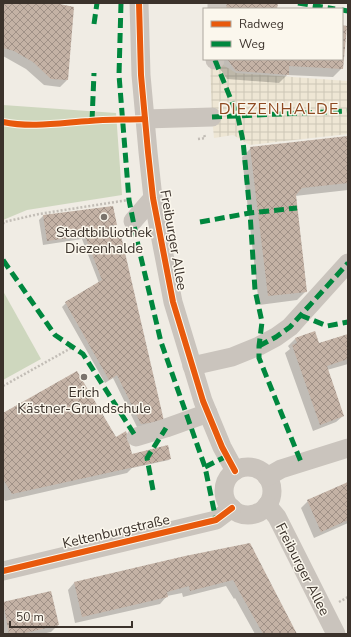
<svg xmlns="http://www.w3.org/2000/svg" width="351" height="637" viewBox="0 0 351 637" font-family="'Nunito Sans',sans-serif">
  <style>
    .park { fill: #ced7be }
    .plaza { fill: url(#plaza-grid) }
    .shadow { fill: #0003 }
    .building { fill: url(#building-cross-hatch) }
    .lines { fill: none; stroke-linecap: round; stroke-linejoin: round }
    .path { stroke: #c2bdb6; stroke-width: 2.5; stroke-dasharray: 2 2; stroke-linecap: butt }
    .minor { stroke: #cac4bd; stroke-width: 19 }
    .quiet { stroke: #00873e; stroke-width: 5; stroke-dasharray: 10 5; stroke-linecap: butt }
    .cycleway-casing { stroke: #fbf7ed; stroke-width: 8 }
    .cycleway { stroke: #e8590c; stroke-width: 6 }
    .poi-dot { fill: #7a736c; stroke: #fbf7ed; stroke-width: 1.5 }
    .labels { text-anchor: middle; stroke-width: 3; stroke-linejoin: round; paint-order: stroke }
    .poi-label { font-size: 14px; fill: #3b322b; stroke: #fbf7ed }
    .street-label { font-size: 14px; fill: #3b322b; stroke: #fbf7ed }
    .quarter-label { font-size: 16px; letter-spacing: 1px; fill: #8e4920; stroke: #fbf7ed }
  </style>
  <defs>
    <pattern id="plaza-grid" width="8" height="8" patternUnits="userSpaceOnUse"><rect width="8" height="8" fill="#eee6d4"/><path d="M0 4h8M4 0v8" fill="none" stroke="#cdc6b6"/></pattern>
    <pattern id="building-cross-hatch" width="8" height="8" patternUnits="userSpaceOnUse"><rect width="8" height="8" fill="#c4b2a5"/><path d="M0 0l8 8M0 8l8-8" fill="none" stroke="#a09187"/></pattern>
  </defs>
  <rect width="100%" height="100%" fill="#f0ece4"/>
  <!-- park -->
  <g class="park">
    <path d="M3,105L116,113L122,195L27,210L3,220Z"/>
    <path d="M3,291L41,359L3,380Z"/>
  </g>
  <!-- plaza -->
  <path class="plaza" d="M210,59L215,60L236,73L348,81V134L250,145L233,135L214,138L212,117Z"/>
  <!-- shadow -->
  <g class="shadow">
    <path d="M3,3H52L67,80L60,87L44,85L26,69L3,56Z"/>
    <path d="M342,26L346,27L342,68L333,77L287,75L279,83L227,79L213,59H342Z"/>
    <path d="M348,137V190L295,196L306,291L297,300L259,305L242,157L251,148Z"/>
    <path d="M113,207L116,224L112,228L159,424L137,427L113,378L105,383L62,307L66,303L99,283L82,239L43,245L39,220L43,216Z"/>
    <path d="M348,335V364L327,370L343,416L336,422L313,431L285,353L290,349L288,346L295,339L318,344Z"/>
    <path d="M3,415L115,438L131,456L170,458L169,460L132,468L127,473L5,501L3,497Z"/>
    <path d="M348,483V523L314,538L301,508L308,501Z"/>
    <path d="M249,544L296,634H255L235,598L234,599L226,586L183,597L182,593L167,596L160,604L75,623L68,590L74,583Z"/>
    <path d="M50,592L58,625L51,632L42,634H3V603Z"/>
  </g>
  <!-- building -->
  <g class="building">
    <path d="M3,3H55L74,7L68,80L51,79L33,62L14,51L3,48Z"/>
    <path d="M223,3H278L277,9H222Z"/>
    <path d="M342,25L347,26L343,69L289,66V75L236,71L227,59H342Z"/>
    <path d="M348,136V183L302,188L296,195L307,292L268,296L250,147Z"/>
    <path d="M113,206L117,225H112L113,232L120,231L164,421L141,424L117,375L109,380L65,302L102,280L85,236L47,241L43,215Z"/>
    <path d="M315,331L319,343L348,334V359L327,366L344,416L320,425L292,345L297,343L295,338Z"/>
    <path d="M77,371L116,437L126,431L132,454L168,445L171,459L12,494L3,479V413Z"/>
    <path d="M348,482V520L321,532L307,500Z"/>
    <path d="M250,543L297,634H263L233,580L190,591L189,586L167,592L168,597L82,617L74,582L185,556Z"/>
    <path d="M51,591L59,625L21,634H9L3,602Z"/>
  </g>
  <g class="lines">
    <!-- path -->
    <g class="path">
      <path d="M198,139L205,138L204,134"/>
      <path d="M3,224L4,222L39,214L128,200"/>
      <path d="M3,386L73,347"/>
      <path d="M3,499L23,495L22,492"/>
      <path d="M339,602L348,597"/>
    </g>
    <!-- minor -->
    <g class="minor">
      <path d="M139,3L141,75L148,152L153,198L173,302L203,401L222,447L235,471"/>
      <path d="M217,9V3"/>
      <path d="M215,60V59"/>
      <path d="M145,119L212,117"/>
      <path d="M133,221L153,198"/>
      <path d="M192,366L232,357L259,346L276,337L290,327L348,263"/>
      <path d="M136,437L166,428L208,413"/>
      <circle cx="248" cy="491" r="24"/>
      <path d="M267,477L281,469L348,448"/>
      <path d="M267,505L277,517L336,634"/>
      <path d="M3,571L216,520L232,508"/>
    </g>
    <!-- quiet -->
    <g class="quiet">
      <path d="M121,3L119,75L129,200L138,245L161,342L205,467L216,520"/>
      <path d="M298,3L335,9"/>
      <path d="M342,10L348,11"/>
      <path d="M94,24L97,3"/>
      <path d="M215,60L238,117L243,141L250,213L255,290L262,322L259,346V358L301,462"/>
      <path d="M212,117L348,111"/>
      <path d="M92,121L94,73"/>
      <path d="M200,222L250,213L297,208"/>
      <path d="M3,260L55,335L83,354L136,437"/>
      <path d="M300,315L327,326L348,322"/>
      <path d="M259,346L276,337L290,327L348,263"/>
      <path d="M205,467L227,456"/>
      <path d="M153,490L147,458L166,428"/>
    </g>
    <!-- cycleway casing -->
    <g class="cycleway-casing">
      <g id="cycleway">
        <path d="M139,3L141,75L148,152L153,198L173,302L203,401L222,447L235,471"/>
        <path d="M3,122C31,128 60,123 89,121C107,119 126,120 145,119"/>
        <path d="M3,571L216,520L232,508"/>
      </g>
    </g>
    <!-- cycleway -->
    <use href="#cycleway" class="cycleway"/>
  </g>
  <!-- markers -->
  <g class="poi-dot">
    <circle cx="104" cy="217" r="4"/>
    <circle cx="84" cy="377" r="4"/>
  </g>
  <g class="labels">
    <!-- poi labels -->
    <g class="poi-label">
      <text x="104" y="237">Stadtbibliothek<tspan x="104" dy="16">Diezenhalde</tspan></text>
      <text x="84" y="397">Erich<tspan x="84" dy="16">Kästner-Grundschule</tspan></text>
    </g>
    <!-- street labels -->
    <g class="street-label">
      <text transform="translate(174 240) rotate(80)" y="5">Freiburger Allee</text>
      <text transform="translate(116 531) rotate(-13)" y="5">Keltenburgstraße</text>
      <text transform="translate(303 569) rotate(63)" y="5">Freiburger Allee</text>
    </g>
    <!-- quarter labels -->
    <g class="quarter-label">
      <text x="279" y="114">DIEZENHALDE</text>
    </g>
  </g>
  <!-- border -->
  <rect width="351" height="637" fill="none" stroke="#3b322b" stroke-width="8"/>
  <!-- legend -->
  <rect x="203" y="8" width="140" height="52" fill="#fbf7ed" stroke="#aea89f"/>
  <rect x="211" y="21" width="20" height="6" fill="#e8590c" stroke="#aea89f"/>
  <text x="239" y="28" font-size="12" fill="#3b322b">Radweg</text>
  <rect x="211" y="41" width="20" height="6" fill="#00873e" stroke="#aea89f"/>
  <text x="239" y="48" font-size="12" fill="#3b322b">Weg</text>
  <!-- scale -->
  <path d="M10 621v6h122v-6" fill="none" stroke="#3b322b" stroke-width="2"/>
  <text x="16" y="621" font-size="12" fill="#3b322b" stroke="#fbf7ed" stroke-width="3" paint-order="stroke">50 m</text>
</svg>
